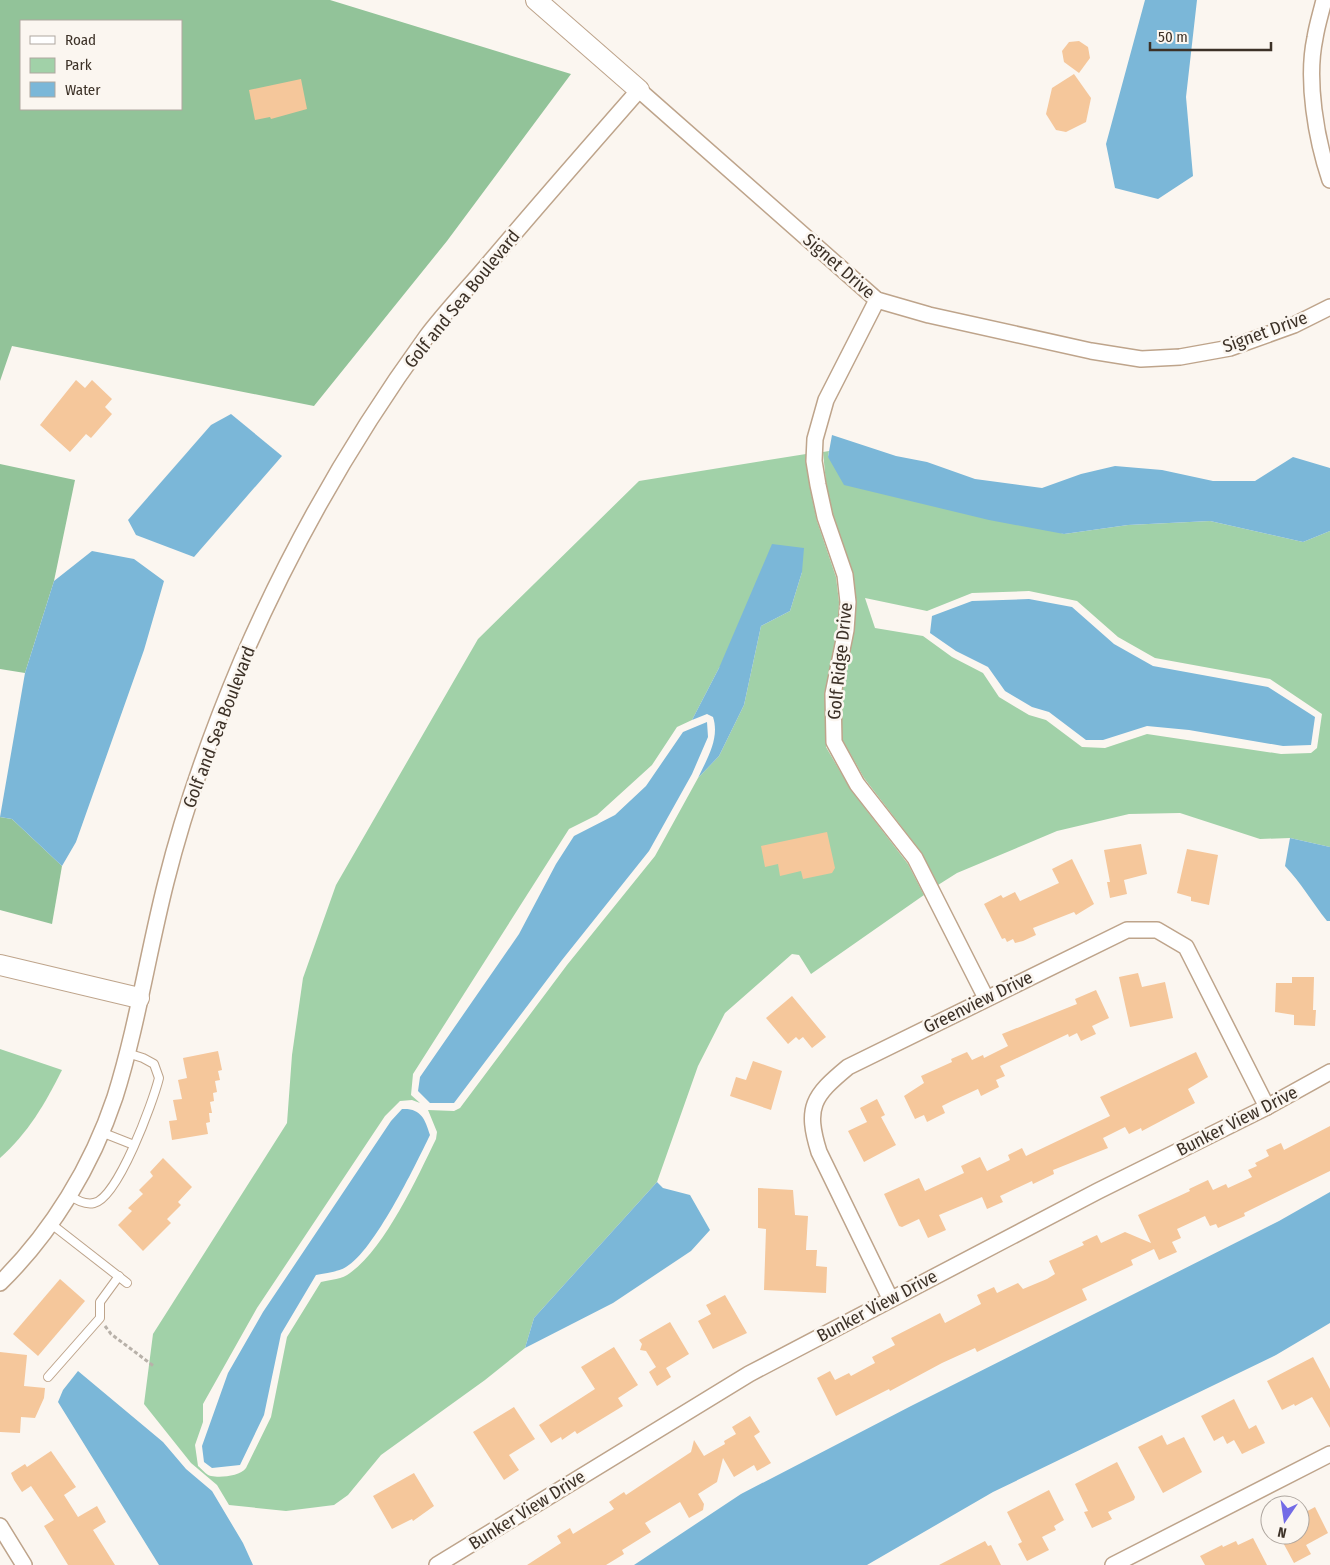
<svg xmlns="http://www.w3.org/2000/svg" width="1330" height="1565" viewBox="0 0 1330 1565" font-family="'Fira Sans Condensed',sans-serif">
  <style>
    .green { fill: #a1d1a8; fill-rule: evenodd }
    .forest { fill: #92c399; fill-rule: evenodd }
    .water { fill: #7bb7d8 }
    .building { fill: #f5c79b }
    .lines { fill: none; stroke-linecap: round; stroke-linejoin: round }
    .lane-casing { stroke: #bea48b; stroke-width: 10 }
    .street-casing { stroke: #bea48b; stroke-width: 18 }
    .secondary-casing { stroke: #bea48b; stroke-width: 22 }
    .path { stroke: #b8b1a9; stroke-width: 3; stroke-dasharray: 4 2.5; stroke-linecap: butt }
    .lane { stroke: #fff; stroke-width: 8 }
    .street { stroke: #fff; stroke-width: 15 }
    .secondary { stroke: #fff; stroke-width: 20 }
    .labels { text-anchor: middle; stroke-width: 5; stroke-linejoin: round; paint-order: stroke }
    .street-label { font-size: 18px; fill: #3c3127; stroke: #fbf6f0 }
  </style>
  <rect width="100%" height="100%" fill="#fbf6f0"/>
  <!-- green -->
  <g class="green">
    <path d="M829,451L828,457L1064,534L1128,525L1210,521L1303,542L1330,531V847L1290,838L1260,839L1180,813L1129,814L1057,831L957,873L938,885L921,852L864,778L842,739V694L854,631L856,600L852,571L833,514L826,483L823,452ZM1029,591L1077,601L1118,637L1155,658L1270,679L1322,714L1317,748L1311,753L1281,754L1147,734L1105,748L1082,747L1046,720L1029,715L999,697L983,673L952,657L923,636L875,628L865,598L927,611L972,593Z"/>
    <path d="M806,454L810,488L817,521L836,577L839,602L838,629L825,694L826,747L851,790L908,864L924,895L811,974L799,955L792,954L725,1013L698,1066L657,1182L534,1318L525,1348L485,1380L381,1455L348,1495L334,1505L286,1511L229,1505L217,1485L191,1463L144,1404L153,1334L287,1123L292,1055L303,978L336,885L478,639L639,481ZM802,572L790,611L761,626L744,705L719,756L698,778L655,856L567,965L460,1108L454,1111L428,1110L437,1132L436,1139C417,1178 385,1248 350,1273C343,1279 330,1280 321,1282L287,1337L271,1417L246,1468C240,1476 221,1478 211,1476C206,1475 202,1469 198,1466L195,1445L203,1422V1404L257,1308L385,1116L400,1101L412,1100L420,1103L411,1095L413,1074L569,829L597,815L652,765L677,727L692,720L719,668Z"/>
    <path d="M0,1049L62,1070C45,1104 28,1133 0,1158Z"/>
  </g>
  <!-- forest -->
  <g class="forest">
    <path d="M0,0H330L571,74L447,241L314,406L12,346L0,381ZM21,21H181V109H21Z"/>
    <path d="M0,464L75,480L54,581L25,673L0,669Z"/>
    <path d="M0,817L12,819L62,866L52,924L0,910Z"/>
  </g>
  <!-- water -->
  <g class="water">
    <path d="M1145,0H1197L1186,97L1193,176L1158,199L1115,188L1106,144Z"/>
    <path d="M231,414L282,456L194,557L136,535L128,520L211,425Z"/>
    <path d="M832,435L896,456L927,462L975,479L1042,488L1081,474L1115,466L1162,470L1213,481H1255L1293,457L1330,468V531L1303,542L1210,521L1128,525L1064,534L989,520L844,485L828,457Z"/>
    <path d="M772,544L804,548L802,572L790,611L761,626L744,705L719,756L698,778C707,759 720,738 713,717L707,714L692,720L719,668Z"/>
    <path d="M92,551L134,559L164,581L144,650L76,842L62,866L12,819L0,817L25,673L54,581Z"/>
    <path d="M1029,599L1072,607L1114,644L1153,666L1268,687L1315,717L1311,745L1283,746L1189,730L1147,726L1103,740H1086L1049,712L1032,707L1005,691L988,667L956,651L930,633L932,616L972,601Z"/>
    <path d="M707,722L708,737L692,774L649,851L562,960L454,1103H430L418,1091L420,1077L519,934L556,864L574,836L615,815L646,786L683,732Z"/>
    <path d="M1290,838L1330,847V921H1327C1312,902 1301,883 1285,866Z"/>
    <path d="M402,1109C421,1108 425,1119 430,1135C415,1166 374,1251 346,1267C338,1272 325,1273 316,1275L281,1334L264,1415L240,1465L212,1468L204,1462L202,1446L228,1373L263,1312L391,1121Z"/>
    <path d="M657,1182L663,1188L690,1195L710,1230L691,1251L613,1303L525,1348L534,1318Z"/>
    <path d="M1330,1192V1323L1276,1355L993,1492L867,1565H634L741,1494L911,1406L1279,1221Z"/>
    <path d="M78,1371L163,1442L186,1469L212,1491L243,1543L253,1565H159L58,1402L63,1390Z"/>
  </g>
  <!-- building -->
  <g class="building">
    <path d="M1079,41L1088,47L1090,58L1079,73L1064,62L1062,51L1069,42Z"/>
    <path d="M1074,74L1091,98L1086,122L1066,132L1056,130L1046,114L1052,88Z"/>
    <path d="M301,79L307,109L271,119L270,117L255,120L249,90Z"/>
    <path d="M76,380L85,388L92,380L112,399L105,407L112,414L91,438L86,434L70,452L40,425Z"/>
    <path d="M827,832L835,868L832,873L803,879L801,871L780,876L778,864L765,867L761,846Z"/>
    <path d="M1141,844L1147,874L1124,880L1127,894L1110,898L1107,882H1110L1104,850Z"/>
    <path d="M1187,849L1218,855L1209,905L1191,901V897L1177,893Z"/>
    <path d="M1072,859L1094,904L1076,915L1074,912L1033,928L1036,935L1023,941L1015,943L1013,939L1007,942L1005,938L1002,939L984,904L1001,895L1003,898L1015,892L1020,901L1059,883L1052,869Z"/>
    <path d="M1138,973L1142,987L1165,982L1173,1018L1130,1027L1119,977Z"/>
    <path d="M1292,977H1314L1313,1010H1316L1315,1026L1294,1025V1015L1275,1012L1276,983H1292Z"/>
    <path d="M1096,990L1109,1018L1092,1026L1096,1034L1081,1041L1077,1033L1069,1037L1068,1034L1000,1066L1005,1076L996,1080L999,1087L981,1096L978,1089L952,1101L942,1106L945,1113L927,1122L924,1115L915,1119L904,1096L924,1083L921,1076L952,1062L951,1059L967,1052L972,1060L983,1055L984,1058L1008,1046L1002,1034L1077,1004L1075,999Z"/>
    <path d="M792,996L826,1037L812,1048L803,1037L799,1040L796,1037L788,1044L766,1018Z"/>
    <path d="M218,1051L222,1070L218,1071L220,1080L215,1081L217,1092L213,1093L214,1101L210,1102L212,1113H209L210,1122L206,1123L208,1134L172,1140L169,1121L177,1120L173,1100L182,1099L178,1080L187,1078L183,1058Z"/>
    <path d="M1196,1052L1208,1077L1188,1089L1195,1103L1142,1131L1141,1128L1129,1134L1125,1127L1103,1138L1108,1148L1053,1170L1054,1174L1033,1184L1032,1181L1000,1196L1003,1202L987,1209L982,1197L939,1215L946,1230L928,1238L919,1219L902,1227L899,1226L884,1194L919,1178L925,1191L964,1173L961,1166L980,1157L987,1171L1010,1160L1008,1155L1022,1148L1026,1156L1110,1116L1100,1097Z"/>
    <path d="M753,1061L782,1071L771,1110L730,1096L736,1077L746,1080Z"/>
    <path d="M877,1099L885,1115L881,1117L896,1145L864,1162L848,1131L867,1122L860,1108Z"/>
    <path d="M1330,1126V1171L1244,1213L1245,1216L1218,1228L1216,1224L1210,1226L1205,1216L1177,1229L1181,1238L1172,1242L1177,1252L1159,1260L1154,1249L1131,1260L1133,1265L1082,1289L1087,1300L977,1352L975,1348L942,1363L890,1391L889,1389L836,1416L817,1378L830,1371L835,1380L849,1373L851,1376L875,1363L872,1357L895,1345L891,1338L940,1313L945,1323L981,1304L977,1295L994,1287L997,1293L1018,1283L1023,1289L1047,1279L1055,1274L1049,1261L1084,1245L1082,1242L1097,1235L1101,1243L1125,1232L1151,1243L1138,1215L1190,1191L1189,1189L1208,1180L1213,1190L1226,1184L1228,1188L1252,1177L1248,1170L1257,1166L1255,1163L1269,1156L1266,1150L1281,1143L1284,1150Z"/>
    <path d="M163,1158L192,1187L178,1202L181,1205L167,1219L171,1223L143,1251L118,1225L132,1211L128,1208L143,1194L139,1190L153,1176L150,1172Z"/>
    <path d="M758,1188L793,1190L795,1215L808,1216L806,1250H817L816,1266L827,1267L826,1293L764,1290L766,1229L758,1228Z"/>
    <path d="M60,1279L85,1301L38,1356L13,1334Z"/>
    <path d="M725,1295L747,1333L713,1349L698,1321L711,1314L706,1305Z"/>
    <path d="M670,1322L689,1354L666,1368L671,1377L657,1386L649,1372L656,1367L646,1351L640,1350L642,1344L639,1340Z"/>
    <path d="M614,1347L638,1385L618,1398L623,1406L577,1434L575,1431L562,1440L561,1437L551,1443L539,1425L595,1389L581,1367Z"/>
    <path d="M0,1352L27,1355L24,1386L45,1388L44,1398L35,1418L21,1417L20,1433L0,1432Z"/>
    <path d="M1313,1357L1330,1389V1428L1312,1397L1295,1406L1294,1404L1282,1410L1267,1381Z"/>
    <path d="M1234,1399L1249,1429L1256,1425L1265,1443L1242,1454L1234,1440L1227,1444L1223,1436L1214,1441L1201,1416Z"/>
    <path d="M514,1407L535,1439L509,1455L519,1470L504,1480L473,1432Z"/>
    <path d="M750,1416L760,1432L754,1436L771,1463L757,1471L754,1465L734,1477L723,1458L717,1482L698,1494L704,1504L703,1510L689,1518L680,1502L645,1523L651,1532L622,1550L624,1554L606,1565H527L561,1543L557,1536L570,1528L573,1534L614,1509L609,1502L624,1492L626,1495L691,1452L694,1440L704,1456L725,1444L724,1441L736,1434L732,1427Z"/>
    <path d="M1162,1435L1167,1445L1184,1437L1202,1472L1163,1493L1138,1447Z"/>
    <path d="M51,1451L76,1487L64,1495L78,1517L97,1506L106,1522L93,1530L115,1565H68L44,1526L54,1520L31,1486L22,1492L14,1480L11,1473L25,1464L27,1467Z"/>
    <path d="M1117,1462L1135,1497L1134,1500L1108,1512L1112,1519L1092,1528L1084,1512L1088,1511L1075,1484Z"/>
    <path d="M414,1473L434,1506L413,1521L412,1519L392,1529L373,1496Z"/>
    <path d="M1049,1490L1064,1520L1054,1526L1056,1530L1042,1537L1049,1550L1027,1561L1018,1544L1022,1542L1007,1512Z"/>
    <path d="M1315,1507L1328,1533L1306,1545L1311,1554L1294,1563L1279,1535H1300V1515Z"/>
    <path d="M1253,1538L1267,1565H1205L1200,1556L1222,1545L1223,1547L1236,1541L1238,1545Z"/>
    <path d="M985,1541L988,1546L991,1545L1001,1565H939Z"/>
  </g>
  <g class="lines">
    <!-- lane casing -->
    <g class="lane-casing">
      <g id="lane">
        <path d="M101,1132L134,1145"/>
        <path d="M69,1195C76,1200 85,1205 94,1203C118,1198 153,1102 159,1078L154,1064L143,1058L127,1053"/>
        <path d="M50,1223L127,1283"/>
        <path d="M48,1377L100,1318V1302L119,1276"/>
      </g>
    </g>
    <!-- street casing -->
    <g class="street-casing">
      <g id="street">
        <path d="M1324,0C1321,13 1317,25 1315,38C1306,80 1316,139 1330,180"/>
        <path d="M877,300L826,400L815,439L814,461L818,485L825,517L845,575L848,602L846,630L833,694L834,742L857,784L915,858L986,998"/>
        <path d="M0,1283C52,1232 92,1166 115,1097C137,1027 148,953 166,882C185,806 212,731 242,660C291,547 355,435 427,336C446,311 469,287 490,262C539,204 589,147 639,90L877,300L929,315L1091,351L1141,359L1180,357L1230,348L1294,325L1330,307"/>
        <path d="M890,1298L819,1152C805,1107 813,1096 848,1067L1127,930H1157L1186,947L1267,1107"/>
        <path d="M0,1526L24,1565"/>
        <path d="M437,1565L749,1374L1098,1191L1267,1107L1330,1072"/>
        <path d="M1113,1565L1330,1454"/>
      </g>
    </g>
    <!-- secondary casing -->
    <g class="secondary-casing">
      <g id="secondary">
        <path d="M536,0L639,90"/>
        <path d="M0,965L139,998"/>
      </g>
    </g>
    <!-- path -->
    <path class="path" d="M105,1326L111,1334L155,1367"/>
    <!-- lane -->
    <use href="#lane" class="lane"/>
    <!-- street -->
    <use href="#street" class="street"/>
    <!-- secondary -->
    <use href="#secondary" class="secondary"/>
  </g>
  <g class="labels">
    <!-- street labels -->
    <g class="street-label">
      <text transform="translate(839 266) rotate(41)" y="6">Signet Drive</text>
      <text transform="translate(462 299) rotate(-51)" y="6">Golf and Sea Boulevard</text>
      <text transform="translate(1265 332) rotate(-20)" y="6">Signet Drive</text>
      <text transform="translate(840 661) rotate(-84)" y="6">Golf Ridge Drive</text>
      <text transform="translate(219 727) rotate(-69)" y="6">Golf and Sea Boulevard</text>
      <text transform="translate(978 1002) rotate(-26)" y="6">Greenview Drive</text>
      <text transform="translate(1237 1121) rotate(-27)" y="6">Bunker View Drive</text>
      <text transform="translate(877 1306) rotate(-28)" y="6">Bunker View Drive</text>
      <text transform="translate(527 1510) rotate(-32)" y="6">Bunker View Drive</text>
    </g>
  </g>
  <!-- legend -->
  <rect x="20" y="20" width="162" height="90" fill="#fbf6f0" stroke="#afa7a0"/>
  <rect x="30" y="36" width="25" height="8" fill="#ffffff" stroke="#afa7a0"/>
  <text x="65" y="45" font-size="15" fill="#3c3127">Road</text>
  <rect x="30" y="58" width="25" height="15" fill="#a1d1a8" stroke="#afa7a0"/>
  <text x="65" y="70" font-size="15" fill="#3c3127">Park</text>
  <rect x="30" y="82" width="25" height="15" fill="#7bb7d8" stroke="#afa7a0"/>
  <text x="65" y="95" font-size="15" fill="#3c3127">Water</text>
  <!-- north arrow -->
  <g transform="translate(1285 1520) rotate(193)"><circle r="24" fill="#fbf6f0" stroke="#afa7a0"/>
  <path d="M0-4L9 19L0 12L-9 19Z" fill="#736be6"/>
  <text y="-8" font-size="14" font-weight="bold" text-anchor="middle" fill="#3c3127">N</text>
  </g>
  <!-- scale -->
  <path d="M1150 42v8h121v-8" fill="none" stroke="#3c3127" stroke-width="2.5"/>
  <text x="1158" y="42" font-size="15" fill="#3c3127" stroke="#fbf6f0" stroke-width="4" paint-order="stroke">50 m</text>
</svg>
